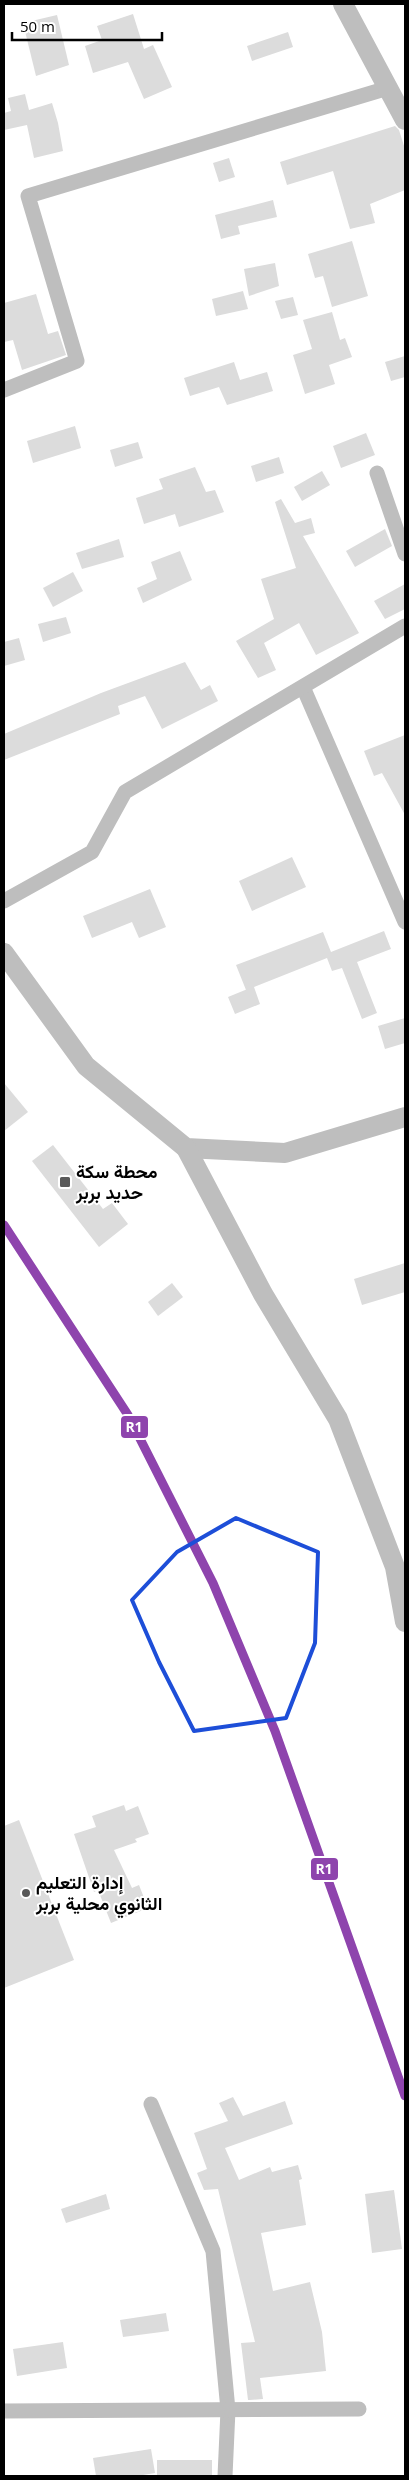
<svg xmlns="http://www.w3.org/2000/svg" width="409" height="2480" viewBox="0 0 409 2480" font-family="'Open Sans',Vazirmatn,sans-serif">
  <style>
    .building { fill: #dcdcdc }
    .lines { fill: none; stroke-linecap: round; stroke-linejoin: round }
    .minor { stroke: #bebebe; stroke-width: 15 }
    .tertiary { stroke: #bebebe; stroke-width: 20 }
    .rail-1-casing { stroke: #fff; stroke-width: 12 }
    .rail-1 { stroke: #8e44ad; stroke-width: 9 }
    .marked { fill: none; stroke: #1d4ed8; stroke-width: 4; stroke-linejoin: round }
    .poi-dot { fill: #595959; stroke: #fff; stroke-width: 2 }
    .labels { text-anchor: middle; stroke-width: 4; stroke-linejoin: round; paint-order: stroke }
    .poi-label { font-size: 18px; font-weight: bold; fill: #000; stroke: #fff; text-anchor: start }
    .line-badge { stroke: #fff; stroke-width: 2 }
    .badge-label { font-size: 14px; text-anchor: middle; font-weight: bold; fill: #fff }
  </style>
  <rect width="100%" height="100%" fill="#fff"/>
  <!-- building -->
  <g class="building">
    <path d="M133,14L144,49L153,45L172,87L144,99L128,62L93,73L85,46L102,40L97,26Z"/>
    <path d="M57,15L69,65L36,76L23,23Z"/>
    <path d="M288,32L293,47L252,61L247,46Z"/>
    <path d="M25,94L29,110L52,103L58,123L63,151L34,158L27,125L4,130V113L11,111L8,98Z"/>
    <path d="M395,126L399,130L405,149V190L370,204L375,223L350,229L333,171L287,185L280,162Z"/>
    <path d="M229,158L235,177L219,182L213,163Z"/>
    <path d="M273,200L277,217L238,226L240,234L221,239L215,215Z"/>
    <path d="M352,241L368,296L332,307L323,276L315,278L308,254Z"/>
    <path d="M275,263L279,286L249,296L244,269Z"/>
    <path d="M243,291L248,309L216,316L212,299Z"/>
    <path d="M36,294L48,334L58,331L66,355L22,370L13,340L4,342V303Z"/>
    <path d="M293,297L298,315L281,319L275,301Z"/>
    <path d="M332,312L340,340L345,338L352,357L329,365L335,384L305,394L293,355L312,349L303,320Z"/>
    <path d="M405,356V377L391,381L385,362Z"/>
    <path d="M234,362L240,380L267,372L273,391L227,405L219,387L190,396L184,378Z"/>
    <path d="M75,426L81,448L33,463L27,441Z"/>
    <path d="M366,433L375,455L341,468L333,446Z"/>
    <path d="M138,442L143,458L115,467L110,450Z"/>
    <path d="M279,457L284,473L256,482L251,466Z"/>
    <path d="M195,467L206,492L215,490L224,512L179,527L175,514L144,524L136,498L163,489L159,479Z"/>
    <path d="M322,471L330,485L302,501L294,487Z"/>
    <path d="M281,499L295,523L311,518L315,533L303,536L359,633L316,655L299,623L264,643L276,670L258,678L236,641L274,619L261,579L296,568L275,502Z"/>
    <path d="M385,529L392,546L355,567L346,551Z"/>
    <path d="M119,539L124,557L82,569L76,553Z"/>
    <path d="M180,551L192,580L143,603L137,588L157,579L151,562Z"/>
    <path d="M73,572L83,591L53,607L43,588Z"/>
    <path d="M405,584V609L385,619L374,601Z"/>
    <path d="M66,617L71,633L43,642L38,624Z"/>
    <path d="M19,638L25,660L4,666V642Z"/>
    <path d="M185,662L201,690L210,685L218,701L162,729L145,696L118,706L120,714L4,760V734L101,693Z"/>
    <path d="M405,735V815L382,773L374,776L364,751Z"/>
    <path d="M292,857L306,887L252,911L239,881Z"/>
    <path d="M150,889L166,927L139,938L132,922L92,938L83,916Z"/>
    <path d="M384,931L391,949L357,962L377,1013L362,1019L342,968L332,971L327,958L254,987L260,1004L235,1014L228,997L250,988L246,990L236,965L323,932L331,952Z"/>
    <path d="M405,1018V1043L385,1049L378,1026Z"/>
    <path d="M4,1083L28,1112L4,1131Z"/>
    <path d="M53,1145L103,1209L112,1203L128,1224L99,1247L32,1161Z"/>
    <path d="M405,1263V1292L362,1305L354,1279Z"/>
    <path d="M172,1283L183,1297L158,1316L148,1302Z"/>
    <path d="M124,1805L126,1811L138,1806L149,1834L135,1839L137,1842L114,1850L132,1888L139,1885L148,1908L111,1923L98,1890L94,1892L74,1834L96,1827L92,1816Z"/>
    <path d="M19,1820L74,1960L4,1988V1826Z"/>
    <path d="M233,2097L243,2116L285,2101L293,2124L225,2148L239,2180L270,2167L272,2172L298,2165L302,2179L299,2180L306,2225L261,2233L273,2291L310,2282L322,2332L326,2371L260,2378L263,2399L250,2400H248L241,2343L255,2342L218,2189L204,2190L197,2173L207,2169L194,2133L228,2121L219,2103Z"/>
    <path d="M394,2190L402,2249L372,2253L365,2194Z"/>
    <path d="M106,2194L110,2209L66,2223L61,2209Z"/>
    <path d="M166,2313L169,2331L123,2337L120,2320Z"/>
    <path d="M63,2342L67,2368L17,2376L13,2349Z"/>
    <path d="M151,2449L155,2473L137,2476H96L93,2458Z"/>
    <rect x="157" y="2460" width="55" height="16"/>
  </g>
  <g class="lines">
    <!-- minor -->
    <g class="minor">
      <path d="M4,390L77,361L28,196L388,88"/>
      <path d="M377,473L405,554"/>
      <path d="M303,687L405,922"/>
      <path d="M4,901L92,852L125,792L405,626"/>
      <path d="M151,2104L213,2251L228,2410L225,2476"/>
      <path d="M4,2411L359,2409"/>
    </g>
    <!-- tertiary -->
    <g class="tertiary">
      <path d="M343,4L405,120"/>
      <path d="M4,953L86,1066L186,1148L285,1153L405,1117"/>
      <path d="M186,1148L263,1294L338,1419L395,1567L405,1622"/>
    </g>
    <!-- rail-1 casing -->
    <g class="rail-1-casing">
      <path id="rail-1" d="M4,1225L128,1415L213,1583L275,1731L405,2096"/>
    </g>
    <!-- rail-1 -->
    <use href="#rail-1" class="rail-1"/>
  </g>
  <!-- marked area -->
  <path class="marked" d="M236,1518L318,1552L315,1643L286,1718L194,1731L159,1662L132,1600L177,1552Z"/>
  <!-- markers -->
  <g class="poi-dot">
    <rect x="59" y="1176" width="12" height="12" rx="2.5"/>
    <circle cx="26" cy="1893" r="5"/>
  </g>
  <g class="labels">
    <!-- poi labels -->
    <g class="poi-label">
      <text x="76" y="1178">محطة سكة<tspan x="76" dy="21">حديد بربر</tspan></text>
      <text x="36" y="1889">إدارة التعليم<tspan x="36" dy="21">الثانوي محلية بربر</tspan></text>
    </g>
  </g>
  <g class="line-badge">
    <rect x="120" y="1415" width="29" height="24" rx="5" fill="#8e44ad"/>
    <rect x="310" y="1857" width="29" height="24" rx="5" fill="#8e44ad"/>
  </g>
  <g class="badge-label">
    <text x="134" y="1432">R1</text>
    <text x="324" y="1874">R1</text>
  </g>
  <!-- border -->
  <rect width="409" height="2480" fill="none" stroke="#000000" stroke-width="10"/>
  <!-- scale -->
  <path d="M12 32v8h150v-8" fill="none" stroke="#000000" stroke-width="2.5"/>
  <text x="20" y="32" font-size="15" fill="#000000" stroke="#ffffff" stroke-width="4" paint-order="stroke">50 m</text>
</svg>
